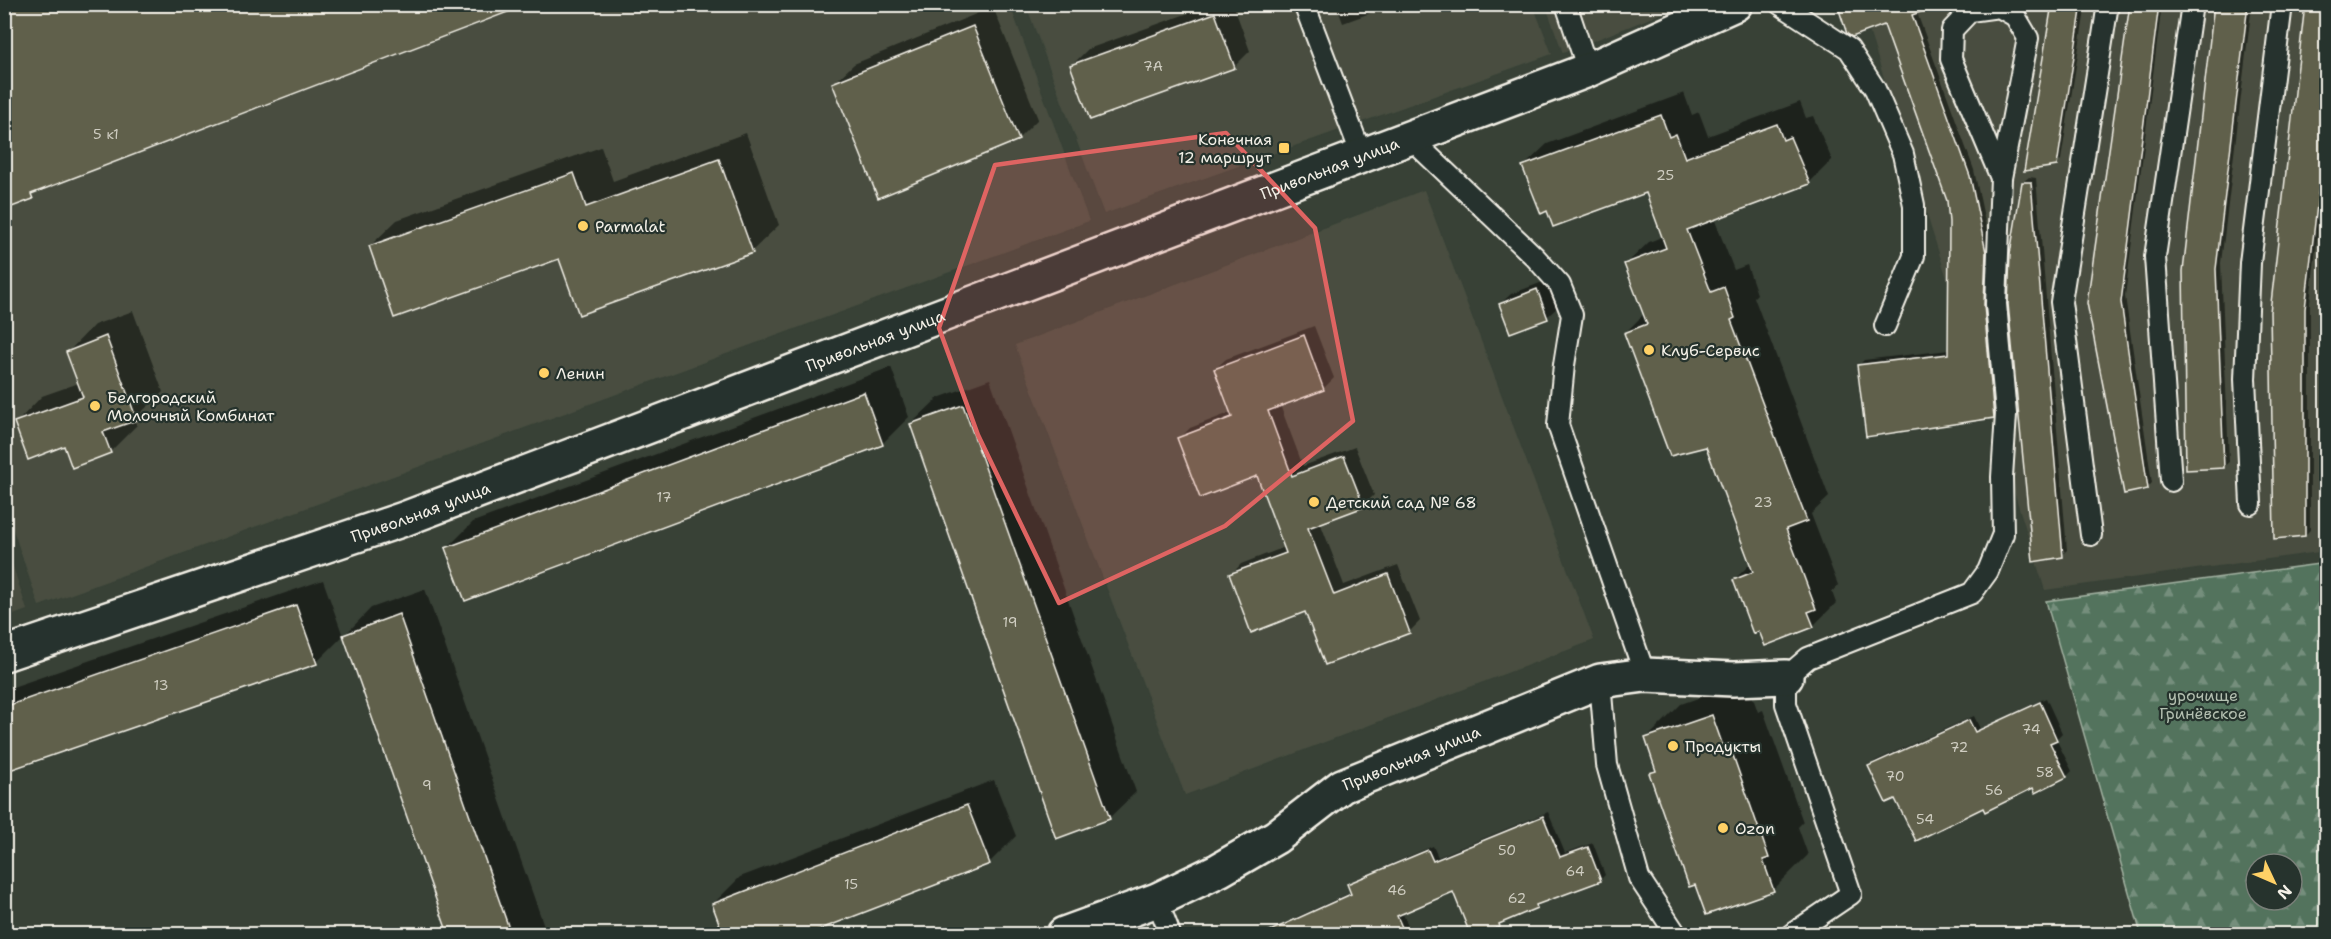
<svg xmlns="http://www.w3.org/2000/svg" width="2331" height="939" viewBox="0 0 2331 939" font-family="'Shantell Sans',sans-serif">
  <style>
    .built { fill: #484e40 }
    .forest { fill: url(#forest-firs); stroke: #a3b2a2; stroke-width: 1.5; fill-rule: evenodd }
    .shadow { fill: #0007 }
    .building { fill: #61614c; stroke: #f4f1e8; stroke-width: 1.5 }
    .lines { fill: none; stroke-linecap: round; stroke-linejoin: round }
    .service-casing { stroke: #f4f1e8; stroke-width: 24 }
    .minor-casing { stroke: #f4f1e8; stroke-width: 38 }
    .service { stroke: #26332d; stroke-width: 20 }
    .minor { stroke: #26332d; stroke-width: 33 }
    .marked { fill: #df6462; fill-opacity: 0.2; stroke: #df6462; stroke-width: 4.5; stroke-linejoin: round }
    .poi-dot { fill: #ffd166; stroke: #26332d; stroke-width: 2 }
    .labels { text-anchor: middle; stroke-width: 4.5; stroke-linejoin: round; paint-order: stroke }
    .number-label { font-size: 14px; fill: #cfcdc1 }
    .poi-label { font-size: 16px; fill: #f4f1e8; stroke: #26332d; text-anchor: start }
    .street-label { font-size: 16px; fill: #f4f1e8; stroke: #26332d }
    .park-label { font-size: 16px; fill: #b3bfb0; stroke: #26332d }
  </style>
  <defs>
    <pattern id="forest-firs" width="22" height="20" patternUnits="userSpaceOnUse" patternTransform="scale(1.5)"><rect width="22" height="20" fill="#52735d"/><path d="M5 1l3.5 6h-7zM16 11l3.5 6h-7z" fill="#748e7c"/></pattern>
  </defs>
  <rect width="100%" height="100%" fill="#384136"/>
  <filter id="ink" filterUnits="userSpaceOnUse"><feTurbulence type="fractalNoise" baseFrequency=".0167" numOctaves="2"/><feDisplacementMap in="SourceGraphic" scale="12" xChannelSelector="R" yChannelSelector="G"/><feConvolveMatrix kernelMatrix="1 2 1 2 8 2 1 2 1" color-interpolation-filters="sRGB"/></filter>
  <g filter="url(#ink)">
    <!-- built -->
    <g class="built">
      <path d="M1545,4L1683,5L1563,53Z"/>
      <path d="M4,5H1010L1089,221L39,606L5,506Z"/>
      <path d="M1026,5H1533L1552,54L1104,214Z"/>
      <path d="M1861,5H2326V551L2045,590Z"/>
      <path d="M1424,190L1594,640L1185,795L1015,345Z"/>
      <path d="M5,542L27,610L5,618H4Z"/>
    </g>
    <!-- forest -->
    <path class="forest" d="M2326,563V934H2141L2046,601ZM2256,864H2292V900H2256Z"/>
    <!-- shadow -->
    <g class="shadow">
      <path d="M1214,4H1233L1250,51L1234,67L1072,65L1088,49Z"/>
      <path d="M1336,4H1395L1343,23Z"/>
      <path d="M1844,4H1933L1916,10L1974,170L1990,246L1998,411L1993,416L1859,365L1864,360L1949,350L1950,222L1949,200L1885,23Z"/>
      <path d="M2053,4H2086L2061,160L2056,165Z"/>
      <path d="M2131,4H2162L2125,296L2152,483L2147,488L2088,303Z"/>
      <path d="M2216,4H2252L2221,263L2229,462L2223,467L2188,469Z"/>
      <path d="M2307,4H2326V159L2310,303V530L2305,535L2276,538Z"/>
      <path d="M993,7L1038,119L1018,139L833,84L854,64Z"/>
      <path d="M1684,93L1692,115L1699,112L1708,136L1800,102L1806,118L1813,116L1832,160L1809,183L1714,218L1734,270L1747,265L1757,294L1754,297L1829,497L1811,514L1838,585L1832,592L1836,603L1813,626L1734,580L1751,563L1707,445L1625,333L1644,314L1626,264L1649,242L1664,236L1647,191L1548,209L1524,166L1547,144Z"/>
      <path d="M746,133L779,225L752,251L559,257L370,246L397,220L601,147L613,181Z"/>
      <path d="M2029,177L2036,178L2067,550L2062,555L2023,182Z"/>
      <path d="M1548,280L1558,307L1547,317L1500,304L1511,294Z"/>
      <path d="M133,311L163,392L134,419L137,425L110,452L65,444L16,423L42,396L79,383L68,352L94,325Z"/>
      <path d="M1314,326L1334,378L1323,389L1280,405L1303,466L1355,447L1374,495L1363,506L1320,522L1344,585L1398,565L1420,621L1409,632L1306,610L1231,575L1241,564L1285,547L1258,474L1179,439L1190,428L1232,412L1215,369L1226,359Z"/>
      <path d="M891,367L909,417L882,444L447,548L473,522Z"/>
      <path d="M990,379L1136,792L1109,818L911,424L938,398Z"/>
      <path d="M323,580L343,636L316,663L4,771V690Z"/>
      <path d="M425,589L547,934H449L345,635L371,608Z"/>
      <path d="M1747,681L1758,712L1763,710L1803,822L1798,827L1808,855L1773,890L1651,773L1656,768L1646,739L1681,704Z"/>
      <path d="M2046,698L2062,733L2056,739L2072,771L2067,776L2036,791L2033,786L1983,806L1896,797L1870,766L1875,761L1974,716L1980,729Z"/>
      <path d="M994,780L1016,836L989,863L804,934H725L713,904L740,877Z"/>
      <path d="M1548,812L1565,853L1593,843L1605,875L1600,880L1541,902L1537,907L1505,920L1499,925L1477,934H1471L1454,890L1402,912L1412,934H1298L1292,922L1297,917L1352,892L1349,885L1354,880L1433,846L1438,857Z"/>
    </g>
    <!-- building -->
    <g class="building">
      <path d="M4,4H520L521,7L31,194L33,199L4,210Z"/>
      <path d="M1837,4H1932V8L1912,15L1970,176L1986,252L1984,305L1994,418L1866,437L1857,365L1948,354L1949,222L1947,201L1884,25L1852,37L1847,34Z"/>
      <path d="M2052,4H2082L2057,166L2024,171Z"/>
      <path d="M2130,4H2159L2121,302L2148,489L2124,494L2087,303Z"/>
      <path d="M2214,4H2248L2216,269L2224,468L2186,470L2183,271Z"/>
      <path d="M2305,4H2326V127L2305,309V536L2274,539L2270,312Z"/>
      <path d="M1215,13L1235,68L1090,120L1070,65Z"/>
      <path d="M973,26L1019,140L878,198L832,83Z"/>
      <path d="M1661,115L1669,137L1676,134L1685,158L1777,124L1783,140L1790,137L1810,184L1687,230L1711,292L1724,287L1735,318L1731,320L1807,521L1786,529L1816,609L1808,612L1814,627L1765,646L1759,631L1753,634L1733,580L1753,572L1706,447L1670,456L1624,333L1647,324L1624,264L1666,248L1646,193L1553,227L1547,211L1541,214L1522,166Z"/>
      <path d="M719,159L753,253L579,315L559,259L394,318L369,246L574,173L586,207Z"/>
      <path d="M2022,182H2031L2063,557L2033,562L2008,304L2010,254Z"/>
      <path d="M1537,289L1548,319L1510,333L1499,304Z"/>
      <path d="M1304,335L1324,390L1268,411L1292,476L1344,456L1364,507L1308,528L1334,595L1388,574L1410,633L1325,665L1305,612L1251,633L1229,574L1286,553L1257,476L1200,498L1177,438L1232,417L1214,369Z"/>
      <path d="M106,336L137,420L103,432L111,453L72,468L64,446L28,460L14,422L83,397L66,352Z"/>
      <path d="M864,392L883,445L465,601L445,548Z"/>
      <path d="M963,405L1110,819L1056,839L910,424Z"/>
      <path d="M296,605L317,664L4,772V707Z"/>
      <path d="M399,614L511,934H448L343,635Z"/>
      <path d="M2040,702L2057,740L2050,743L2067,777L2035,793L2033,788L1985,812L1983,808L1916,841L1895,799L1886,803L1868,766L1969,720L1975,732Z"/>
      <path d="M1712,715L1723,746L1729,744L1769,858L1763,860L1774,891L1706,915L1695,885L1689,887L1649,773L1656,771L1645,738Z"/>
      <path d="M967,805L990,864L808,934H723L712,904Z"/>
      <path d="M1543,816L1560,857L1588,847L1601,881L1536,905L1537,908L1499,924L1500,927L1481,934H1470L1453,892L1397,916L1405,934H1263L1351,894L1347,884L1428,850L1433,861Z"/>
    </g>
    <g class="lines">
      <!-- service casing -->
      <g class="service-casing">
        <g id="service">
          <path d="M1304,4L1362,156"/>
          <path d="M1566,4L1588,70"/>
          <path d="M1780,4L1849,49L1875,89L1903,154L1914,205V256L1885,326"/>
          <path d="M1410,138L1535,257L1560,285L1572,315L1564,365L1558,425L1645,675"/>
          <path d="M2171,481L2155,257L2192,4"/>
          <path d="M2251,504L2245,379L2250,263L2282,4"/>
          <path d="M2091,535L2061,302L2108,4"/>
          <path d="M1600,681L1607,765L1639,878L1676,934"/>
          <path d="M1157,900L1170,934"/>
          <path d="M1792,934L1851,894L1786,704V677L1808,658L1972,593L1988,571L2003,534L2002,477L2006,414L1996,304L2001,178L2028,38L2015,16L1999,7L1970,11L1952,30L1951,59L2001,178"/>
        </g>
      </g>
      <!-- minor casing -->
      <g class="minor-casing">
        <g id="minor">
          <path id="s1" d="M4,654L404,519L1588,70L1735,4"/>
          <path id="s2" d="M1064,934L1157,900L1219,870L1276,837L1342,786L1600,681L1645,675L1733,679L1786,677"/>
        </g>
      </g>
      <!-- service -->
      <use href="#service" class="service"/>
      <!-- minor -->
      <use href="#minor" class="minor"/>
    </g>
  </g>
  <!-- marked area -->
  <path class="marked" d="M1226,133L1315,228L1353,421L1225,526L1059,603L978,435L939,328L995,165Z"/>
  <!-- markers -->
  <g class="poi-dot">
    <rect x="1278" y="142" width="12" height="12" rx="3"/>
    <circle cx="583" cy="226" r="6"/>
    <circle cx="1649" cy="350" r="6"/>
    <circle cx="544" cy="373" r="6"/>
    <circle cx="95" cy="406" r="6"/>
    <circle cx="1314" cy="502" r="6"/>
    <circle cx="1673" cy="746" r="6"/>
    <circle cx="1723" cy="828" r="6"/>
  </g>
  <g class="labels">
    <!-- number labels -->
    <g class="number-label">
      <text x="1153" y="71">7А</text>
      <text x="106" y="139">5 к1</text>
      <text x="1665" y="180">25</text>
      <text x="664" y="502">17</text>
      <text x="1763" y="507">23</text>
      <text x="1010" y="627">19</text>
      <text x="161" y="690">13</text>
      <text x="2031" y="734">74</text>
      <text x="1959" y="752">72</text>
      <text x="2045" y="777">58</text>
      <text x="1895" y="781">70</text>
      <text x="427" y="790">9</text>
      <text x="1994" y="795">56</text>
      <text x="1925" y="824">54</text>
      <text x="1507" y="855">50</text>
      <text x="1575" y="876">64</text>
      <text x="851" y="889">15</text>
      <text x="1397" y="895">46</text>
      <text x="1517" y="903">62</text>
    </g>
    <!-- poi labels -->
    <g class="poi-label">
      <text x="1272" y="145" text-anchor="end">Конечная<tspan x="1272" dy="18">12 маршрут</tspan></text>
      <text x="595" y="232">Parmalat</text>
      <text x="1661" y="356">Клуб-Сервис</text>
      <text x="556" y="379">Ленин</text>
      <text x="107" y="403">Белгородский<tspan x="107" dy="18">Молочный Комбинат</tspan></text>
      <text x="1326" y="508">Детский сад № 68</text>
      <text x="1685" y="752">Продукты</text>
      <text x="1735" y="834">Ozon</text>
    </g>
    <!-- street labels -->
    <g class="street-label">
      <text dy="6" stroke="none"><textPath href="#s1" startOffset="1412">Привольная улица</textPath></text>
      <text dy="6" stroke="none"><textPath href="#s1" startOffset="926">Привольная улица</textPath></text>
      <text dy="6" stroke="none"><textPath href="#s1" startOffset="440">Привольная улица</textPath></text>
      <text dy="6" stroke="none"><textPath href="#s2" startOffset="392">Привольная улица</textPath></text>
    </g>
    <!-- park labels -->
    <g class="park-label">
      <text x="2203" y="701">урочище<tspan x="2203" dy="18">Гринёвское</tspan></text>
    </g>
  </g>
  <!-- margin -->
  <rect width="2331" height="939" fill="none" stroke="#26332d" stroke-width="24"/>
  <rect x="12" y="12" width="2307" height="915" fill="none" stroke="#f4f1e8" stroke-width="2" filter="url(#ink)"/>
  <!-- north arrow -->
  <g transform="translate(2274 882) rotate(134)"><circle r="28" fill="#26332d" stroke="#787f78" stroke-width="1.5"/>
  <path d="M0-4.5L10 22L0 15L-10 22Z" fill="#ffd166"/>
  <text y="-9" font-size="16" font-weight="bold" text-anchor="middle" fill="#f4f1e8">N</text>
  </g>
</svg>
